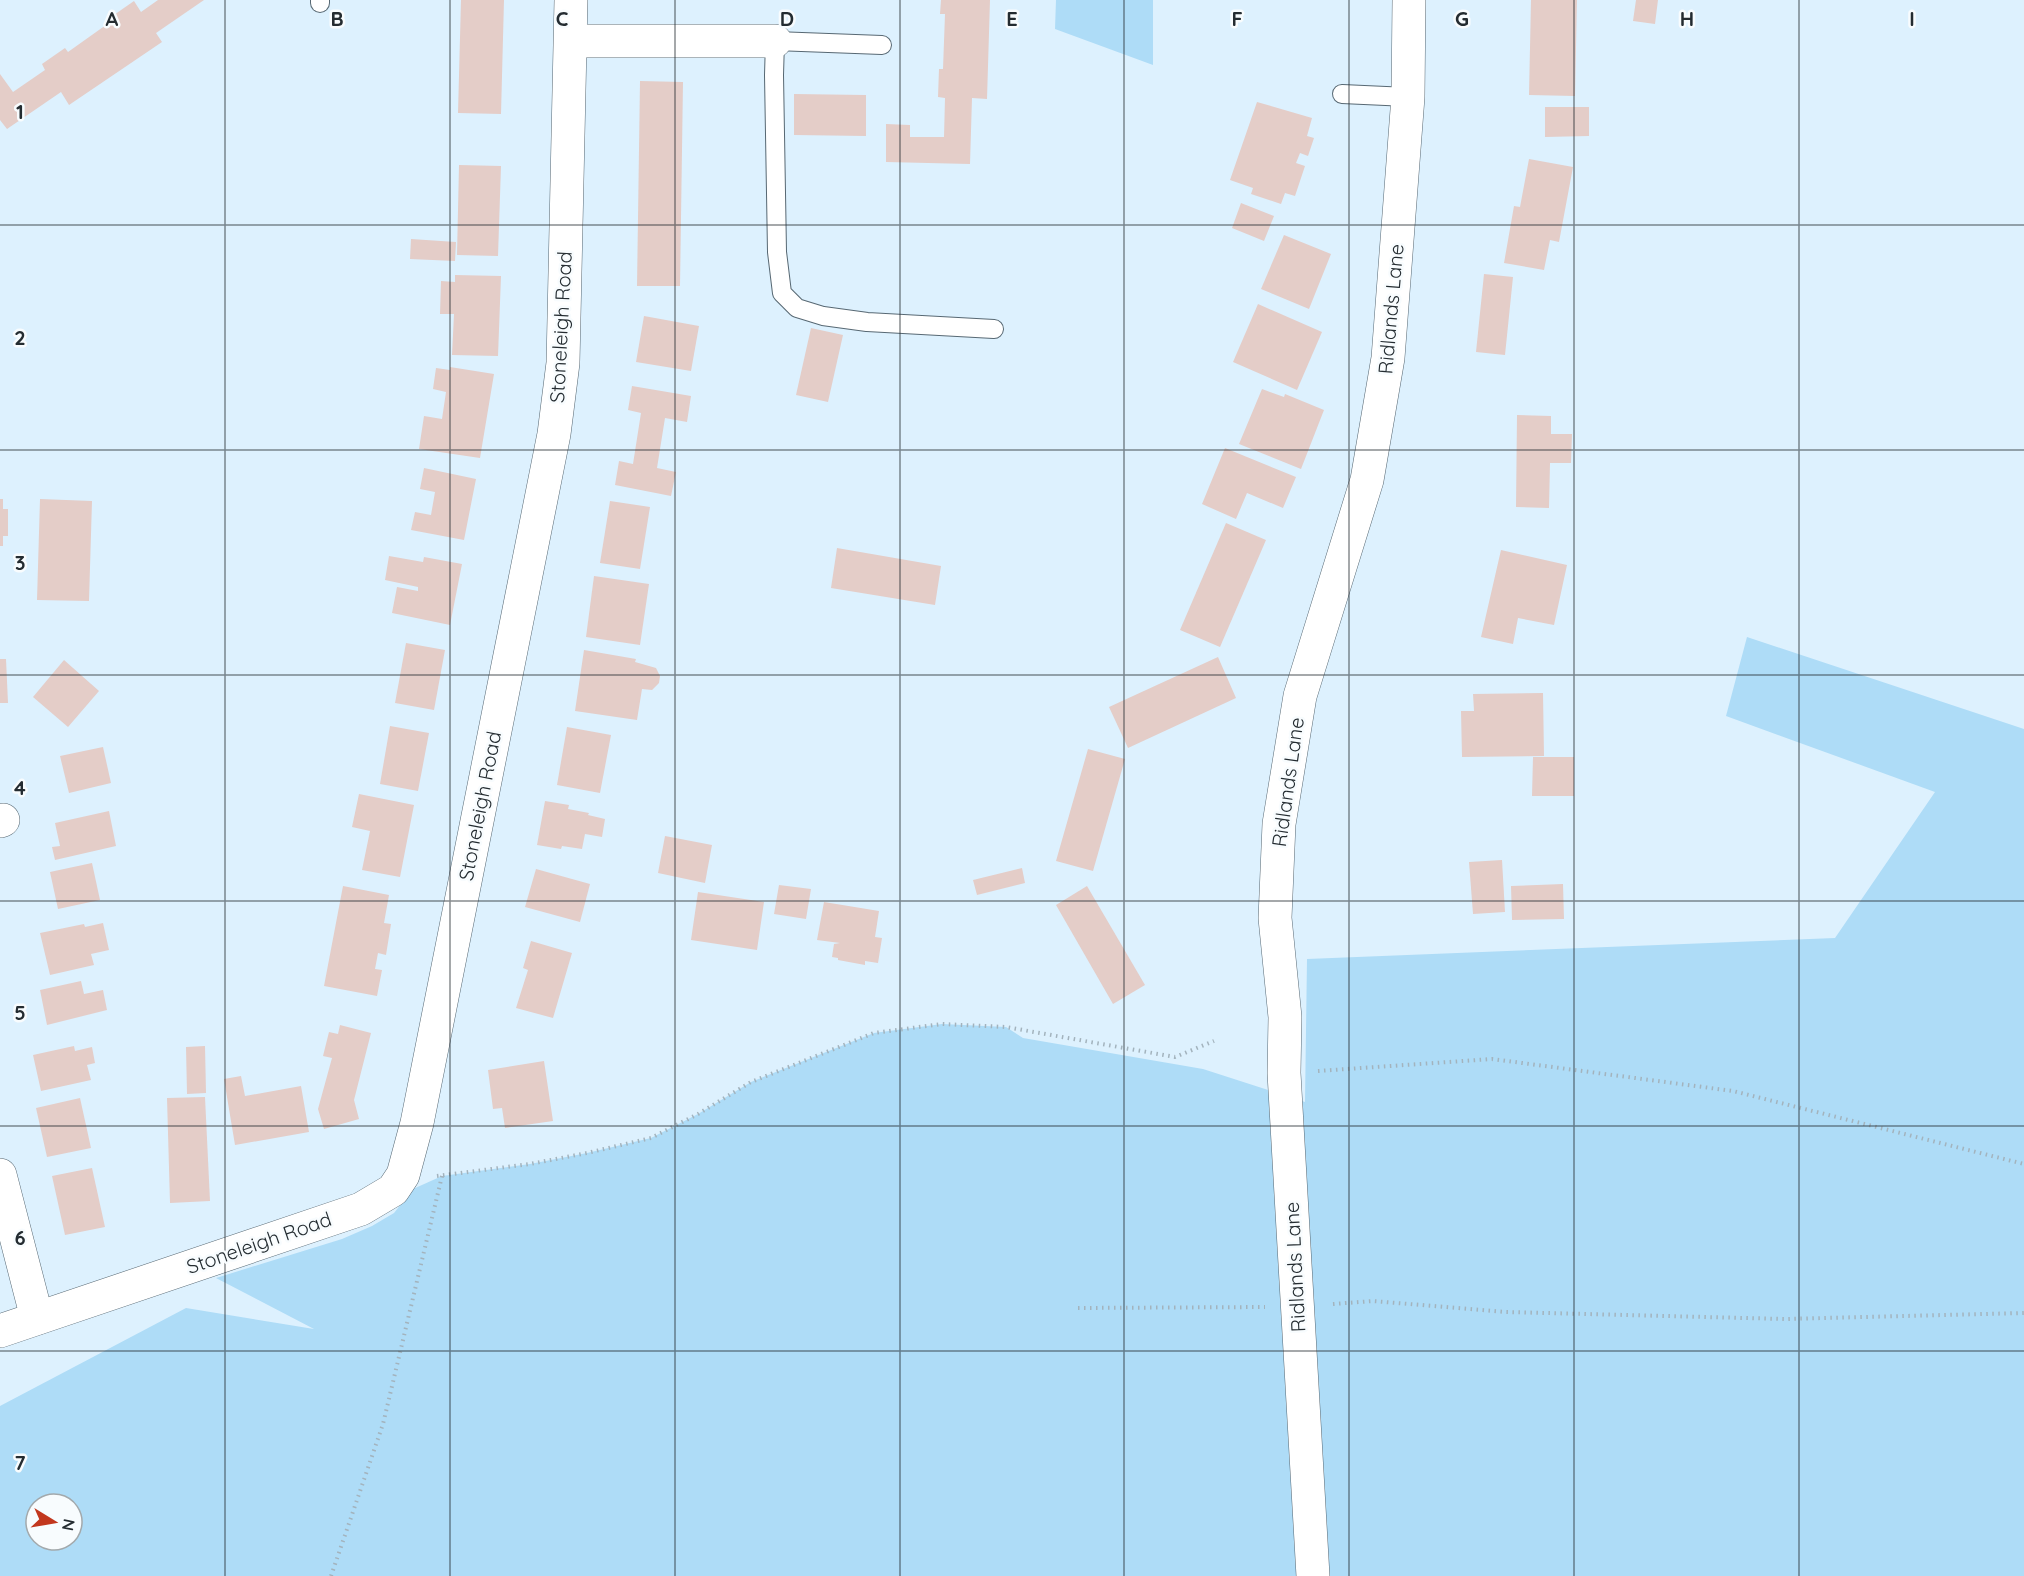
<svg xmlns="http://www.w3.org/2000/svg" width="2024" height="1576" viewBox="0 0 2024 1576" font-family="Quicksand,sans-serif">
  <style>
    .green { fill: #aedcf7; fill-rule: evenodd }
    .building { fill: #e4cdc8 }
    .lines { fill: none; stroke-linecap: round; stroke-linejoin: round }
    .lane-casing { stroke: #576873; stroke-width: 20 }
    .street-casing { stroke: #576873; stroke-width: 34 }
    .path { stroke: #a3b3bd; stroke-width: 4; stroke-dasharray: 1.5 4.5; stroke-linecap: butt }
    .lane { stroke: #fff; stroke-width: 18 }
    .street { stroke: #fff; stroke-width: 33 }
    .grid { fill: none; stroke: #242c31; stroke-width: 1.5; stroke-opacity: 0.55 }
    .labels { text-anchor: middle; stroke-width: 5; stroke-linejoin: round; paint-order: stroke }
    .street-label { font-size: 20px; fill: #242c31; stroke: #f8fcfe }
    .grid-label { font-size: 20px; text-anchor: middle; font-weight: bold; fill: #242c31; stroke: #f8fcfe; stroke-width: 5; stroke-linejoin: round; paint-order: stroke }
  </style>
  <rect width="100%" height="100%" fill="#ddf1fe"/>
  <!-- green -->
  <g class="green">
    <path d="M1056,0H1153V65L1055,29Z"/>
    <path d="M1747,637L2024,729V1576H0V1406L186,1308L314,1329L216,1278L342,1239L372,1226L394,1213L413,1189L442,1176L530,1164L587,1153L651,1138L698,1114L751,1082L874,1033L942,1024L1006,1027L1023,1038L1203,1069L1305,1102L1307,959L1835,938L1935,792L1726,716ZM36,1504H72V1540H36Z"/>
  </g>
  <!-- building -->
  <g class="building">
    <path d="M158,0H204L156,33L162,42L69,105L61,92L7,129L0,120V74L13,92L45,70L42,64L65,48L68,52L113,20L111,17L134,1L141,12Z"/>
    <path d="M461,0H504L501,114L458,113Z"/>
    <path d="M941,0H990L987,99L972,98L970,164L886,162V124L910,125V137H944L945,98L938,97L939,69H943L945,14H940Z"/>
    <path d="M1531,0H1577L1575,96L1529,95Z"/>
    <path d="M1636,0H1658L1655,24L1633,21Z"/>
    <path d="M640,81L683,82L680,286H637Z"/>
    <path d="M794,94L866,95V136L794,135Z"/>
    <path d="M1257,102L1312,118L1307,136L1314,138L1308,156L1300,153L1296,163L1305,166L1295,196L1285,193L1281,204L1251,194L1253,188L1230,180Z"/>
    <path d="M1545,107H1589V136L1545,137Z"/>
    <path d="M1529,159L1573,167L1559,242L1550,240L1544,270L1504,263L1514,206L1520,207Z"/>
    <path d="M459,165L501,166L498,256L457,255Z"/>
    <path d="M1241,203L1274,216L1264,241L1232,228Z"/>
    <path d="M1284,235L1331,254L1309,309L1261,289Z"/>
    <path d="M411,239L456,242L455,261L410,259Z"/>
    <path d="M1484,274L1513,277L1505,355L1476,352Z"/>
    <path d="M455,275L501,276L498,356L452,355L454,314H440L441,281L455,282Z"/>
    <path d="M1258,304L1322,332L1297,390L1233,362Z"/>
    <path d="M644,316L699,326L691,371L636,362Z"/>
    <path d="M811,328L843,335L828,402L796,395Z"/>
    <path d="M450,367L494,374L480,458L419,449L424,416L442,419L446,392L433,389L436,368L450,370Z"/>
    <path d="M632,386L691,396L687,422L665,418L657,468L676,472L671,496L615,485L619,461L633,464L641,413L628,410Z"/>
    <path d="M1262,389L1284,397L1285,394L1324,410L1301,469L1239,444Z"/>
    <path d="M1517,415L1551,416V434H1572L1571,463H1550L1549,508L1516,507Z"/>
    <path d="M1225,448L1296,477L1283,508L1247,493L1236,519L1202,504Z"/>
    <path d="M424,468L476,479L464,540L411,530L415,512L431,515L435,492L420,489Z"/>
    <path d="M0,499H3V509H8V536H3V546H0Z"/>
    <path d="M40,499L92,501L89,601L37,600Z"/>
    <path d="M610,501L650,507L640,569L600,563Z"/>
    <path d="M1226,523L1266,540L1220,647L1180,630Z"/>
    <path d="M837,548L941,566L935,605L831,588Z"/>
    <path d="M1501,550L1567,565L1554,625L1518,618L1513,644L1481,637Z"/>
    <path d="M389,556L423,562L424,557L462,564L450,625L392,613L397,587L418,591V587L385,580Z"/>
    <path d="M594,576L649,584L640,645L586,637Z"/>
    <path d="M406,643L445,650L434,710L395,703Z"/>
    <path d="M584,650L636,659L635,662L656,668L660,676L659,683L652,690L642,689L637,720L575,711Z"/>
    <path d="M1218,657L1236,698L1128,748L1109,707Z"/>
    <path d="M0,659H6L8,703H0Z"/>
    <path d="M64,660L99,691L68,727L33,697Z"/>
    <path d="M1543,693L1544,756L1462,757L1461,711H1474L1473,694Z"/>
    <path d="M390,726L429,733L418,791L380,784Z"/>
    <path d="M567,727L611,735L600,793L557,785Z"/>
    <path d="M103,747L111,783L69,793L60,756Z"/>
    <path d="M1088,749L1125,759L1093,871L1056,861Z"/>
    <path d="M1533,757H1574V796H1532Z"/>
    <path d="M359,794L414,805L400,877L362,870L370,831L352,827Z"/>
    <path d="M545,801L569,805L568,809L589,813L588,815L605,819L602,837L585,834L582,849L562,846L561,849L537,845Z"/>
    <path d="M109,811L116,846L55,860L52,847L60,846L55,823Z"/>
    <path d="M665,836L712,845L705,883L658,873Z"/>
    <path d="M1502,860L1505,912L1473,914L1469,862Z"/>
    <path d="M92,863L100,900L58,909L50,872Z"/>
    <path d="M1022,868L1025,883L977,895L973,880Z"/>
    <path d="M536,869L590,884L580,922L525,907Z"/>
    <path d="M1563,884L1564,919L1512,920L1511,886Z"/>
    <path d="M779,885L811,889L806,919L774,914Z"/>
    <path d="M343,886L389,895L384,923L391,924L386,955L378,953L375,969L382,970L377,996L324,986Z"/>
    <path d="M1087,886L1145,985L1113,1004L1056,905Z"/>
    <path d="M698,892L764,902L757,950L691,940Z"/>
    <path d="M824,902L879,911L875,937L882,938L878,963L865,961V965L838,960V958L832,957L834,944L840,943L817,940Z"/>
    <path d="M103,923L109,950L91,954L94,965L50,975L40,933L84,924L85,927Z"/>
    <path d="M531,941L572,953L553,1018L516,1008L528,970L523,968Z"/>
    <path d="M81,981L84,994L103,990L107,1010L47,1025L40,990Z"/>
    <path d="M340,1025L371,1033L354,1100L359,1119L324,1129L318,1109L332,1058L323,1056L329,1032L338,1034Z"/>
    <path d="M74,1046L75,1051L92,1047L95,1063L87,1065L91,1080L41,1091L33,1055Z"/>
    <path d="M205,1046L206,1093L187,1094L186,1047Z"/>
    <path d="M544,1061L553,1121L505,1128L502,1108L493,1109L488,1070Z"/>
    <path d="M241,1076L245,1096L301,1086L309,1132L235,1145L224,1079Z"/>
    <path d="M205,1097L210,1201L170,1203L167,1098Z"/>
    <path d="M80,1098L91,1148L47,1157L36,1108Z"/>
    <path d="M92,1168L105,1227L65,1235L52,1176Z"/>
  </g>
  <g class="lines">
    <!-- lane casing -->
    <g class="lane-casing">
      <g id="lane">
        <path d="M320,0V3"/>
        <path d="M882,45L775,41L774,75L777,252L782,293L797,308L823,316L867,322L994,329"/>
        <path d="M1342,94L1408,97"/>
      </g>
    </g>
    <!-- street casing -->
    <g class="street-casing">
      <g id="street">
        <path d="M571,41H775"/>
        <path d="M0,821L3,820"/>
        <path d="M0,1175L37,1318"/>
        <path d="M0,1331L361,1209L393,1190L403,1175L417,1123L554,434L563,363L571,0"/>
        <path d="M1313,1576L1284,1073L1285,1017L1275,918L1279,824L1300,696L1367,480L1388,358L1408,97L1409,0"/>
      </g>
    </g>
    <!-- path -->
    <g class="path">
      <path d="M1318,1071L1492,1059L1733,1091L2024,1164"/>
      <path d="M437,1176L530,1164L587,1153L651,1138L698,1114L751,1082L874,1033L942,1024L1006,1027L1175,1057L1214,1041"/>
      <path d="M1333,1304L1373,1301L1506,1312L1785,1319L2024,1313"/>
      <path d="M1078,1308L1265,1307"/>
      <path d="M331,1576L383,1424L442,1176"/>
    </g>
    <!-- lane -->
    <use href="#lane" class="lane"/>
    <!-- street -->
    <use href="#street" class="street"/>
  </g>
  <!-- grid -->
  <path class="grid" d="M225,0V1576M450,0V1576M675,0V1576M900,0V1576M1124,0V1576M1349,0V1576M1574,0V1576M1799,0V1576M0,225H2024M0,450H2024M0,675H2024M0,901H2024M0,1126H2024M0,1351H2024"/>
  <g class="labels">
    <!-- street labels -->
    <g class="street-label">
      <text transform="translate(1391 309) rotate(-85)" y="7">Ridlands Lane</text>
      <text transform="translate(561 327) rotate(-87)" y="7">Stoneleigh Road</text>
      <text transform="translate(1288 782) rotate(-82)" y="7">Ridlands Lane</text>
      <text transform="translate(480 806) rotate(-79)" y="7">Stoneleigh Road</text>
      <text transform="translate(259 1243) rotate(-19)" y="7">Stoneleigh Road</text>
      <text transform="translate(1295 1267) rotate(-93)" y="7">Ridlands Lane</text>
    </g>
  </g>
  <g class="grid-label">
    <text x="112" y="26">A</text>
    <text x="337" y="26">B</text>
    <text x="562" y="26">C</text>
    <text x="787" y="26">D</text>
    <text x="1012" y="26">E</text>
    <text x="1237" y="26">F</text>
    <text x="1462" y="26">G</text>
    <text x="1687" y="26">H</text>
    <text x="1912" y="26">I</text>
    <text x="20" y="119">1</text>
    <text x="20" y="345">2</text>
    <text x="20" y="570">3</text>
    <text x="20" y="795">4</text>
    <text x="20" y="1020">5</text>
    <text x="20" y="1245">6</text>
    <text x="20" y="1470">7</text>
  </g>
  <!-- north arrow -->
  <g transform="translate(54 1522) rotate(101)"><circle r="28" fill="#f8fcfe" stroke="#a3a9ac" stroke-width="1.5"/>
  <path d="M0-4.5L10 22L0 15L-10 22Z" fill="#c2371e"/>
  <text y="-9" font-size="16" font-weight="bold" text-anchor="middle" fill="#242c31">N</text>
  </g>
</svg>
